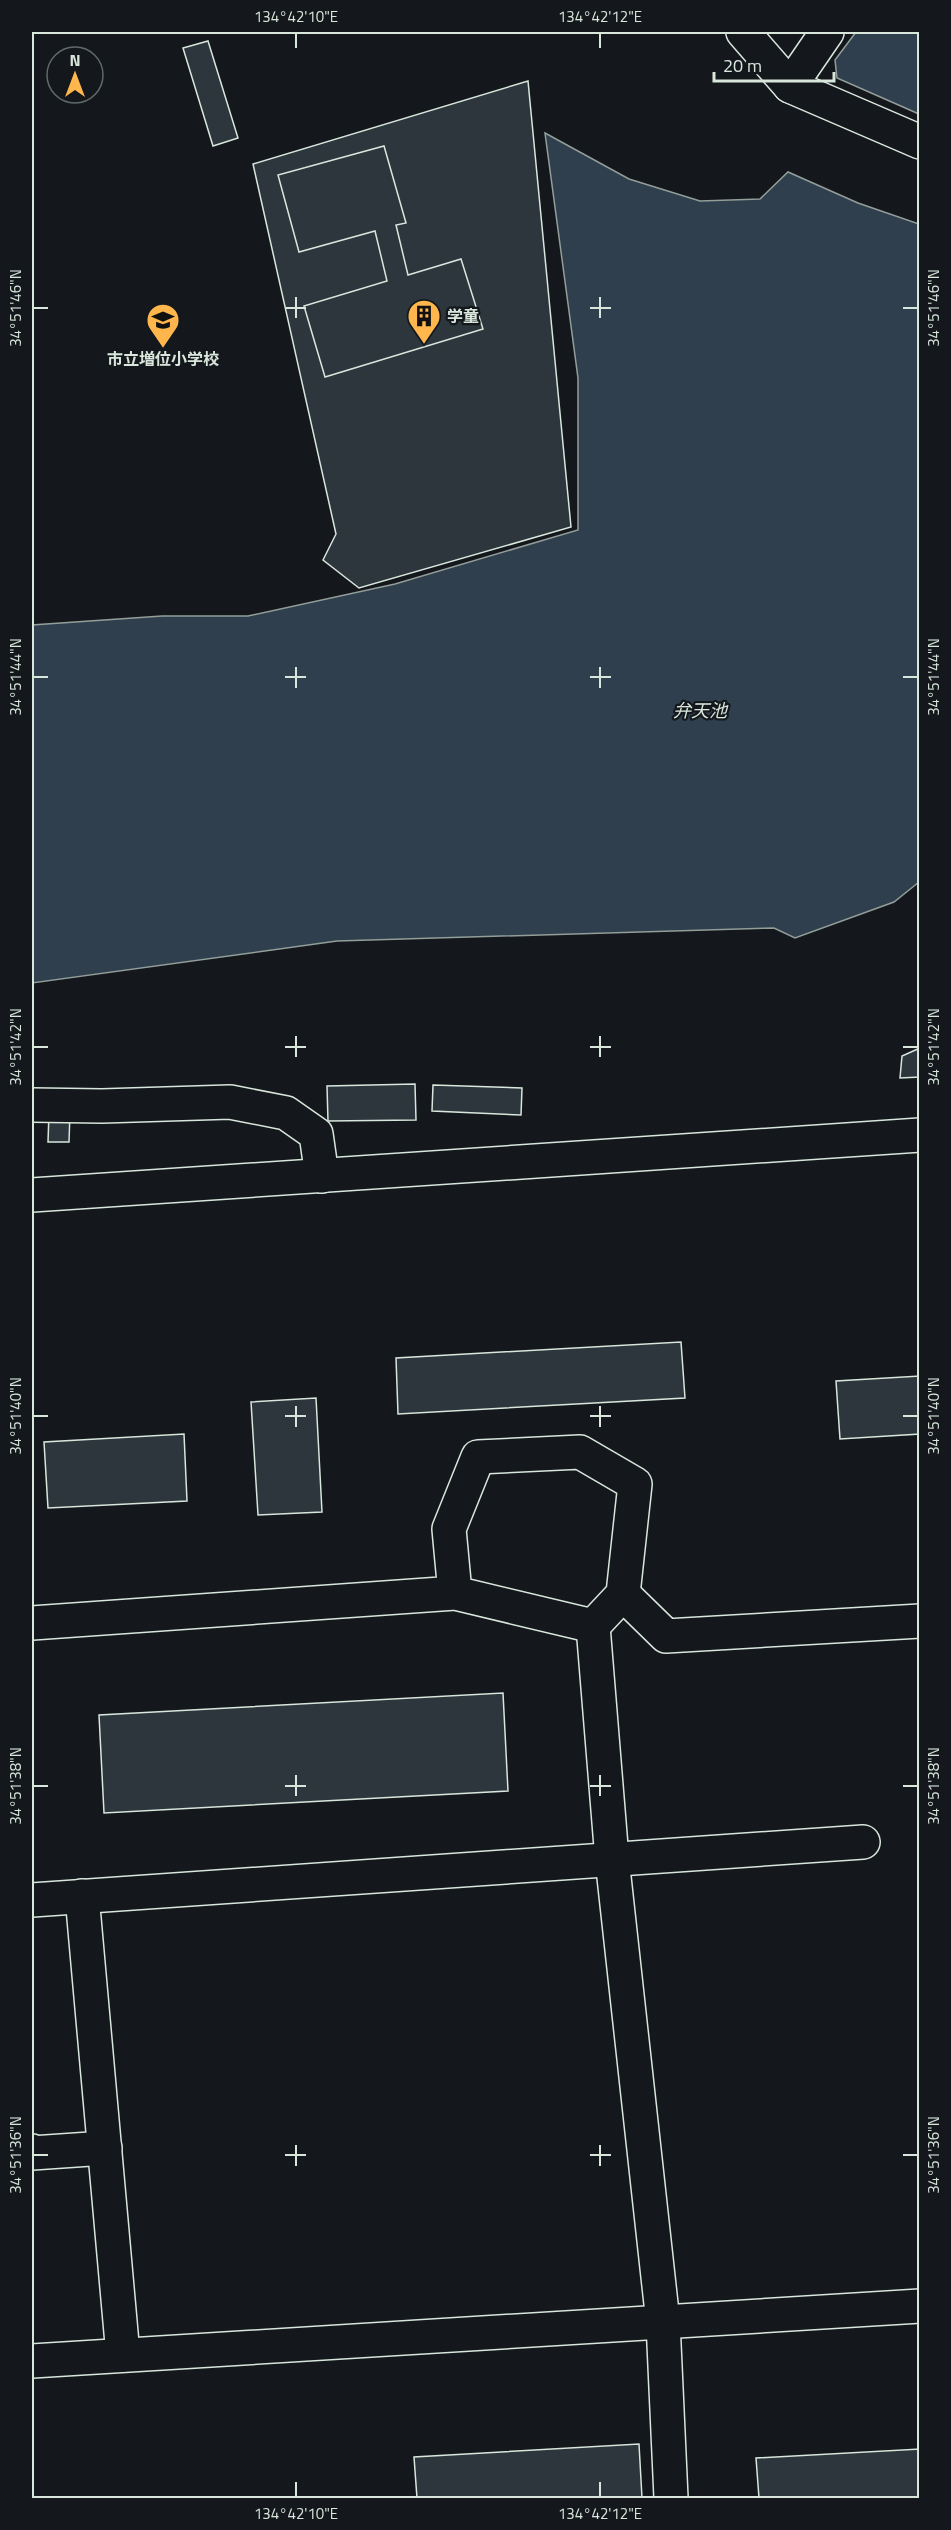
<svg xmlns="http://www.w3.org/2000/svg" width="951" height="2530" viewBox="0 0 951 2530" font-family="'Titillium Web','Noto Sans JP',sans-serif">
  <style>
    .water { fill: #2f3f4d; stroke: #939e99; stroke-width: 1.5 }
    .building { fill: #2c363c; stroke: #d8e6dc; stroke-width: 1.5 }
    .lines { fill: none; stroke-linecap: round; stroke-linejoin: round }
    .minor-casing { stroke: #d8e6dc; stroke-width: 36 }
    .minor { stroke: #14181c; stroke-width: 33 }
    .ticks { fill: none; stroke: #d8e6dc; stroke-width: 2 }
    .labels { text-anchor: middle; stroke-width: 4.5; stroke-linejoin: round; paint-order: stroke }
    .poi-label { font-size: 16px; font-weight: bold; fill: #d8e6dc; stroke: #14181c; text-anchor: start }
    .water-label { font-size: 18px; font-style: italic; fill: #d8e6dc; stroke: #14181c }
    .neatline { fill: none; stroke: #d8e6dc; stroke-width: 2 }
    .ticks-label { font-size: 15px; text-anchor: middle; fill: #d8e6dc }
  </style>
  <rect width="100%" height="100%" fill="#14181c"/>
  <!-- water -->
  <g class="water">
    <path d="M856,32H919V114L837,78L835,60Z"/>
    <path d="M545,133L629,179L700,201L760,199L788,172L858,203L919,224V882L894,902L795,938L774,928L337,941L32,983V625L162,616H248L395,584L578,530V378Z"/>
  </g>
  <!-- building -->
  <g class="building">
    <path d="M208,41L238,138L213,146L183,48Z"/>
    <path d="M528,81L571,527L359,588L323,560L336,534L253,164Z"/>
    <path d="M384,146L406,223L396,225L408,275L461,259L483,329L325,377L304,306L387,281L375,231L299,252L278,175Z"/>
    <path d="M920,1048V1077L900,1078L902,1056Z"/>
    <path d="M415,1084L416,1120L328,1121L327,1086Z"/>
    <path d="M433,1085L522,1088L521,1115L432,1111Z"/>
    <path d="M49,1113H70L69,1142H48Z"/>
    <path d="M681,1342L685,1398L398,1414L396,1358Z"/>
    <path d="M920,1376V1434L840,1439L836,1381Z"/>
    <path d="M316,1398L322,1512L258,1515L251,1402Z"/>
    <path d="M184,1434L187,1501L48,1508L44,1442Z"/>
    <path d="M503,1693L508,1791L104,1813L99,1715Z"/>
    <path d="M639,2444L642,2498H417L414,2457Z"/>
    <path d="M920,2449V2498H759L756,2458Z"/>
  </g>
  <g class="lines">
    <!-- minor casing -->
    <g class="minor-casing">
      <g id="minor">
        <path d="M743,32L790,86L920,142"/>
        <path d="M790,86L827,32"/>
        <path d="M32,1105L102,1106L230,1102L286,1113L316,1134L322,1176"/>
        <path d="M32,1195L920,1135"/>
        <path d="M623,1594L666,1636L920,1621"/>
        <path d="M32,1623L455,1593L593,1626L623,1594L635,1484L580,1452L478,1457L449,1529L455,1593"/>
        <path d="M593,1626L612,1859L663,2322L671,2498"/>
        <path d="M82,1896L123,2355"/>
        <path d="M32,1900L863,1842"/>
        <path d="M32,2151V2153L105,2148"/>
        <path d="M32,2361L920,2306"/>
      </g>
    </g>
    <!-- minor -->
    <use href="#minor" class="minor"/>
  </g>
  <!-- ticks -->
  <path class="ticks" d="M296,33V48M600,33V48M296,297V318M600,297V318M33,308H48M285,308H306M590,308H611M903,308H918M296,667V688M600,667V688M33,677H48M285,677H306M590,677H611M903,677H918M296,1036V1057M600,1036V1057M33,1047H48M285,1047H306M590,1047H611M903,1047H918M296,1406V1427M600,1406V1427M33,1416H48M285,1416H306M590,1416H611M903,1416H918M296,1775V1796M600,1775V1796M33,1786H48M285,1786H306M590,1786H611M903,1786H918M296,2145V2166M600,2145V2166M33,2155H48M285,2155H306M590,2155H611M903,2155H918M296,2482V2497M600,2482V2497"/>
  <!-- icons -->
  <defs>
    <g id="building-pin" transform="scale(1.725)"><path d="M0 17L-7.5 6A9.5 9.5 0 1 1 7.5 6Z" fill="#ffb74d" stroke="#14181c"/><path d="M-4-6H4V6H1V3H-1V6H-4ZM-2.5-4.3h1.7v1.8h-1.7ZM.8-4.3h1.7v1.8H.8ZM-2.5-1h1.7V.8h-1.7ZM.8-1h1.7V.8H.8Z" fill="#111"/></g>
    <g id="school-pin" transform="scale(1.725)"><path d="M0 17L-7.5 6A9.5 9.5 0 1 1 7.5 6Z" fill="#ffb74d" stroke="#14181c"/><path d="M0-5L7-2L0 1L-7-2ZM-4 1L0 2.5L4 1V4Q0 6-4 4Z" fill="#111"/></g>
  </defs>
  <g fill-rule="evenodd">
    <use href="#building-pin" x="424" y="316"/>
    <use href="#school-pin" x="163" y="320"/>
  </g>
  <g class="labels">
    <!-- poi labels -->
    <g class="poi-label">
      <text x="447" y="322">学童</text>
      <text x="163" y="365" text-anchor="middle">市立増位小学校</text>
    </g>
    <!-- water labels -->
    <g class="water-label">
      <text x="700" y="717">弁天池</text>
    </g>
  </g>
  <!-- border -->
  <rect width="951" height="2530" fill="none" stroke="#14181c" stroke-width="66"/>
  <!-- north arrow -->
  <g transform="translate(75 75)"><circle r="28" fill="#14181c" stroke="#626a69" stroke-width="1.5"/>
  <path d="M0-4.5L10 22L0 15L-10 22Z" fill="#ffb74d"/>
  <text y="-9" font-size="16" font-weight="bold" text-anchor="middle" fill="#d8e6dc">N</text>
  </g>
  <!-- scale -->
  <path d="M714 72v9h120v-9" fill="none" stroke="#d8e6dc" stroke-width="3"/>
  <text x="723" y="72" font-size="18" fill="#d8e6dc" stroke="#14181c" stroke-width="4.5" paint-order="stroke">20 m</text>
  <rect x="33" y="33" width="885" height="2464" class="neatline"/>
  <g class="ticks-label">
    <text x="296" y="22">134°42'10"E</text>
    <text x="600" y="22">134°42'12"E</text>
    <text transform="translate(16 308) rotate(-90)" y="5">34°51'46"N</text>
    <text transform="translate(934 308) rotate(-90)" y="5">34°51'46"N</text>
    <text transform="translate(16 677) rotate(-90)" y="5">34°51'44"N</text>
    <text transform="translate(934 677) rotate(-90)" y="5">34°51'44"N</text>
    <text transform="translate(16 1047) rotate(-90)" y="5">34°51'42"N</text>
    <text transform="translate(934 1047) rotate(-90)" y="5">34°51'42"N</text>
    <text transform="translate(16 1416) rotate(-90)" y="5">34°51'40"N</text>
    <text transform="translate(934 1416) rotate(-90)" y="5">34°51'40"N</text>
    <text transform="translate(16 1786) rotate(-90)" y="5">34°51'38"N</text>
    <text transform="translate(934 1786) rotate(-90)" y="5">34°51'38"N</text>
    <text transform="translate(16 2155) rotate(-90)" y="5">34°51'36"N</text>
    <text transform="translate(934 2155) rotate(-90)" y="5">34°51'36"N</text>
    <text x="296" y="2519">134°42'10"E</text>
    <text x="600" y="2519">134°42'12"E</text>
  </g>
</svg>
